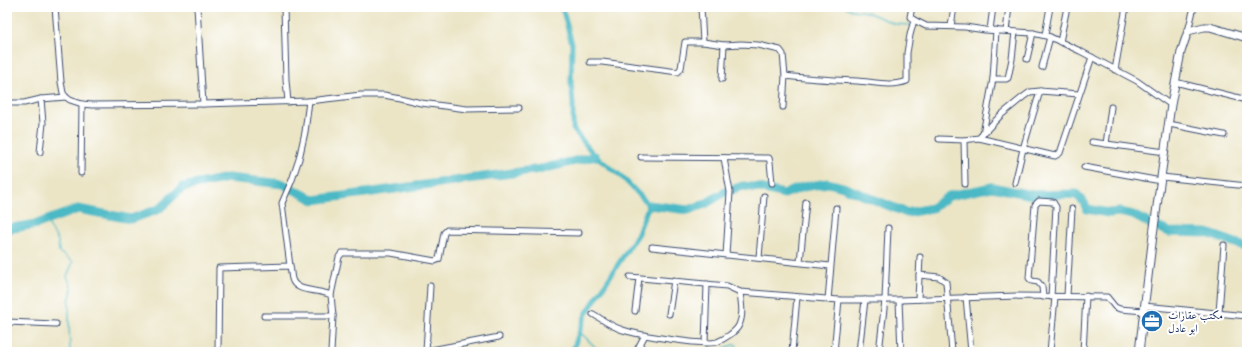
<svg xmlns="http://www.w3.org/2000/svg" width="1254" height="359" viewBox="0 0 1254 359" font-family="'Libre Caslon Text',Amiri,serif">
  <style>
    .lines { fill: none; stroke-linecap: round; stroke-linejoin: round }
    .stream { stroke: #4bb9c5; stroke-width: 1.5 }
    .canal { stroke: #4bb9c5; stroke-width: 5 }
    .river { stroke: #4bb9c5; stroke-width: 9 }
    .minor-casing { stroke: #3a4a6e; stroke-width: 7 }
    .secondary-casing { stroke: #3a4a6e; stroke-width: 9 }
    .minor { stroke: #fff; stroke-width: 5 }
    .secondary { stroke: #fff; stroke-width: 7 }
    .labels { text-anchor: middle; stroke-width: 4; stroke-linejoin: round; paint-order: stroke }
    .poi-label { font-size: 11px; fill: #1b2f5e; stroke: #fff; text-anchor: start }
  </style>
  <rect width="100%" height="100%" fill="#fff"/>
  <filter id="ink" filterUnits="userSpaceOnUse"><feTurbulence type="fractalNoise" baseFrequency=".025" numOctaves="2"/><feDisplacementMap in="SourceGraphic" scale="8" xChannelSelector="R" yChannelSelector="G"/><feConvolveMatrix kernelMatrix="1 2 1 2 8 2 1 2 1" color-interpolation-filters="sRGB"/></filter>
  <filter id="wash" filterUnits="userSpaceOnUse"><feTurbulence type="fractalNoise" baseFrequency=".012" numOctaves="4" result="noise"/><feDisplacementMap in="SourceGraphic" scale="16" xChannelSelector="R" yChannelSelector="G"/><feGaussianBlur stdDeviation="0.9" result="paint"/><feColorMatrix in="noise" values="0 0 0 0 0 0 0 0 0 0 0 0 0 0 0 0 0 1.4 0 .05"/><feComposite in="paint" operator="in"/></filter>
  <g filter="url(#wash)">
    <rect width="100%" height="100%" fill="#ebe5c6"/>
    <g class="lines">
      <!-- stream -->
      <g class="stream">
        <path d="M846,7L852,10L867,12L895,24L910,25"/>
        <path d="M46,220L58,241L59,252L73,262L67,276L72,289L69,302V321L70,352"/>
        <path d="M579,331L600,352"/>
        <path d="M721,352L725,348L735,344L738,348V352"/>
      </g>
      <!-- canal -->
      <path class="canal" d="M562,7L572,44L571,82L573,104V129L595,156L621,176L649,205L637,235L586,314L572,352"/>
      <!-- river -->
      <g class="river">
        <path d="M649,205L688,210L705,204L725,192L743,186L760,188L784,194L803,187L828,183L843,187L907,213L932,208L949,196L992,187L1032,195L1076,194L1083,201L1087,209L1109,213L1120,212L1133,215L1152,225L1169,232L1207,233L1247,247"/>
        <path d="M7,229L37,224L78,209L131,219L159,209L183,187L228,178L283,184L314,200L541,169L595,156"/>
      </g>
    </g>
  </g>
  <g filter="url(#ink)">
    <g class="lines">
      <!-- minor casing -->
      <g class="minor-casing">
        <g id="minor">
          <path d="M55,7L61,82L63,93L66,97L70,100L82,104L92,105L203,104"/>
          <path d="M197,7L203,104L309,101L305,132L299,159L292,180L282,203L290,266"/>
          <path d="M284,7L286,80L288,102"/>
          <path d="M701,7L703,42"/>
          <path d="M912,7L910,17L914,20L926,26L965,27L985,30L1033,33L1050,37L1080,51L1137,81L1171,105"/>
          <path d="M951,26L954,7"/>
          <path d="M990,30L993,7"/>
          <path d="M1006,31L1009,7"/>
          <path d="M1188,31L1194,7"/>
          <path d="M1045,35L1050,7"/>
          <path d="M1060,42L1067,7"/>
          <path d="M1027,59L1033,33"/>
          <path d="M590,62H602L678,72L681,68L685,42H703L724,45L741,44L758,45L780,50L783,54L785,76"/>
          <path d="M1042,67L1050,37"/>
          <path d="M1115,70L1126,7"/>
          <path d="M722,79L724,45"/>
          <path d="M993,79H1006L1008,78L1012,59L1015,32"/>
          <path d="M1175,82L1247,100"/>
          <path d="M309,101L361,95H384L400,98L421,103L467,109L519,108"/>
          <path d="M7,103H24L41,99L66,97"/>
          <path d="M783,107L785,76C809,79 833,80 857,81C873,82 892,87 907,81V53L910,35L914,20"/>
          <path d="M1169,124L1224,135"/>
          <path d="M983,134L993,79L996,30"/>
          <path d="M979,138L1055,156L1060,153L1092,57"/>
          <path d="M939,139L964,140L979,138L1001,115L1023,97L1030,92L1040,91L1079,94"/>
          <path d="M964,140L965,184"/>
          <path d="M1092,142L1165,152"/>
          <path d="M1106,144L1111,107"/>
          <path d="M40,152L43,123L41,99"/>
          <path d="M641,157L769,158L770,162L772,183"/>
          <path d="M724,158L730,192L726,255"/>
          <path d="M1084,167L1161,181"/>
          <path d="M81,173L82,104"/>
          <path d="M1162,177L1247,186"/>
          <path d="M1015,183L1023,149L1040,91"/>
          <path d="M652,247L830,266"/>
          <path d="M759,258L764,196"/>
          <path d="M800,262L806,202"/>
          <path d="M919,275L939,277L946,282L952,352"/>
          <path d="M630,277L727,286L740,292L839,300H899L1017,296L1107,297L1115,307L1120,309L1144,311"/>
          <path d="M331,295L339,257L342,253H391L435,261L439,259L444,233L447,230L579,233"/>
          <path d="M1067,296L1072,209"/>
          <path d="M966,297L971,352"/>
          <path d="M1043,297L1042,287L1038,282L1032,281L1029,278L1035,205L1039,201L1053,202L1056,207L1051,297"/>
          <path d="M918,299L920,257"/>
          <path d="M828,300L836,208"/>
          <path d="M899,300L901,352"/>
          <path d="M1144,306L1247,316"/>
          <path d="M635,311L639,278"/>
          <path d="M1219,313L1224,245"/>
          <path d="M593,314C603,320 612,327 623,330C638,335 704,346 717,342C724,339 736,332 739,325C744,315 741,302 740,292"/>
          <path d="M669,314L674,280"/>
          <path d="M264,316H333"/>
          <path d="M7,322L56,324"/>
          <path d="M705,343L707,284"/>
          <path d="M426,351L430,286"/>
          <path d="M218,352L219,268L290,266C291,270 291,275 292,279C296,293 319,289 331,295L333,316L331,352"/>
          <path d="M421,352L499,337"/>
          <path d="M636,352L645,335"/>
          <path d="M792,352L797,297"/>
          <path d="M834,352L839,300"/>
          <path d="M859,352L865,300"/>
          <path d="M879,352L885,300L888,228"/>
          <path d="M1050,352L1055,297"/>
          <path d="M1083,352L1086,296"/>
        </g>
      </g>
      <!-- secondary casing -->
      <g class="secondary-casing">
        <path id="secondary" d="M1139,352L1153,235L1171,105L1181,52L1188,31L1204,27H1210L1247,38"/>
      </g>
      <!-- minor -->
      <use href="#minor" class="minor"/>
      <!-- secondary -->
      <use href="#secondary" class="secondary"/>
    </g>
  </g>
  <!-- icons -->
  <defs>
    <g id="office-disc" transform="scale(1.15)"><circle r="9.5" fill="#1f6fb2" stroke="#fff"/><path d="M-6-3h4V-5.5h4V-3h4V5H-6ZM-1-4.5V-3h2v-1.5ZM-6 0V1H6V0Z" fill="#fff"/></g>
  </defs>
  <g fill-rule="evenodd">
    <use href="#office-disc" x="1152" y="321"/>
  </g>
  <g class="labels">
    <!-- poi labels -->
    <g class="poi-label">
      <text x="1168" y="319">مكتب عقارات<tspan x="1168" dy="13">ابو عادل</tspan></text>
    </g>
  </g>
  <!-- margin -->
  <rect width="1254" height="359" fill="none" stroke="#fff" stroke-width="24"/>
</svg>
